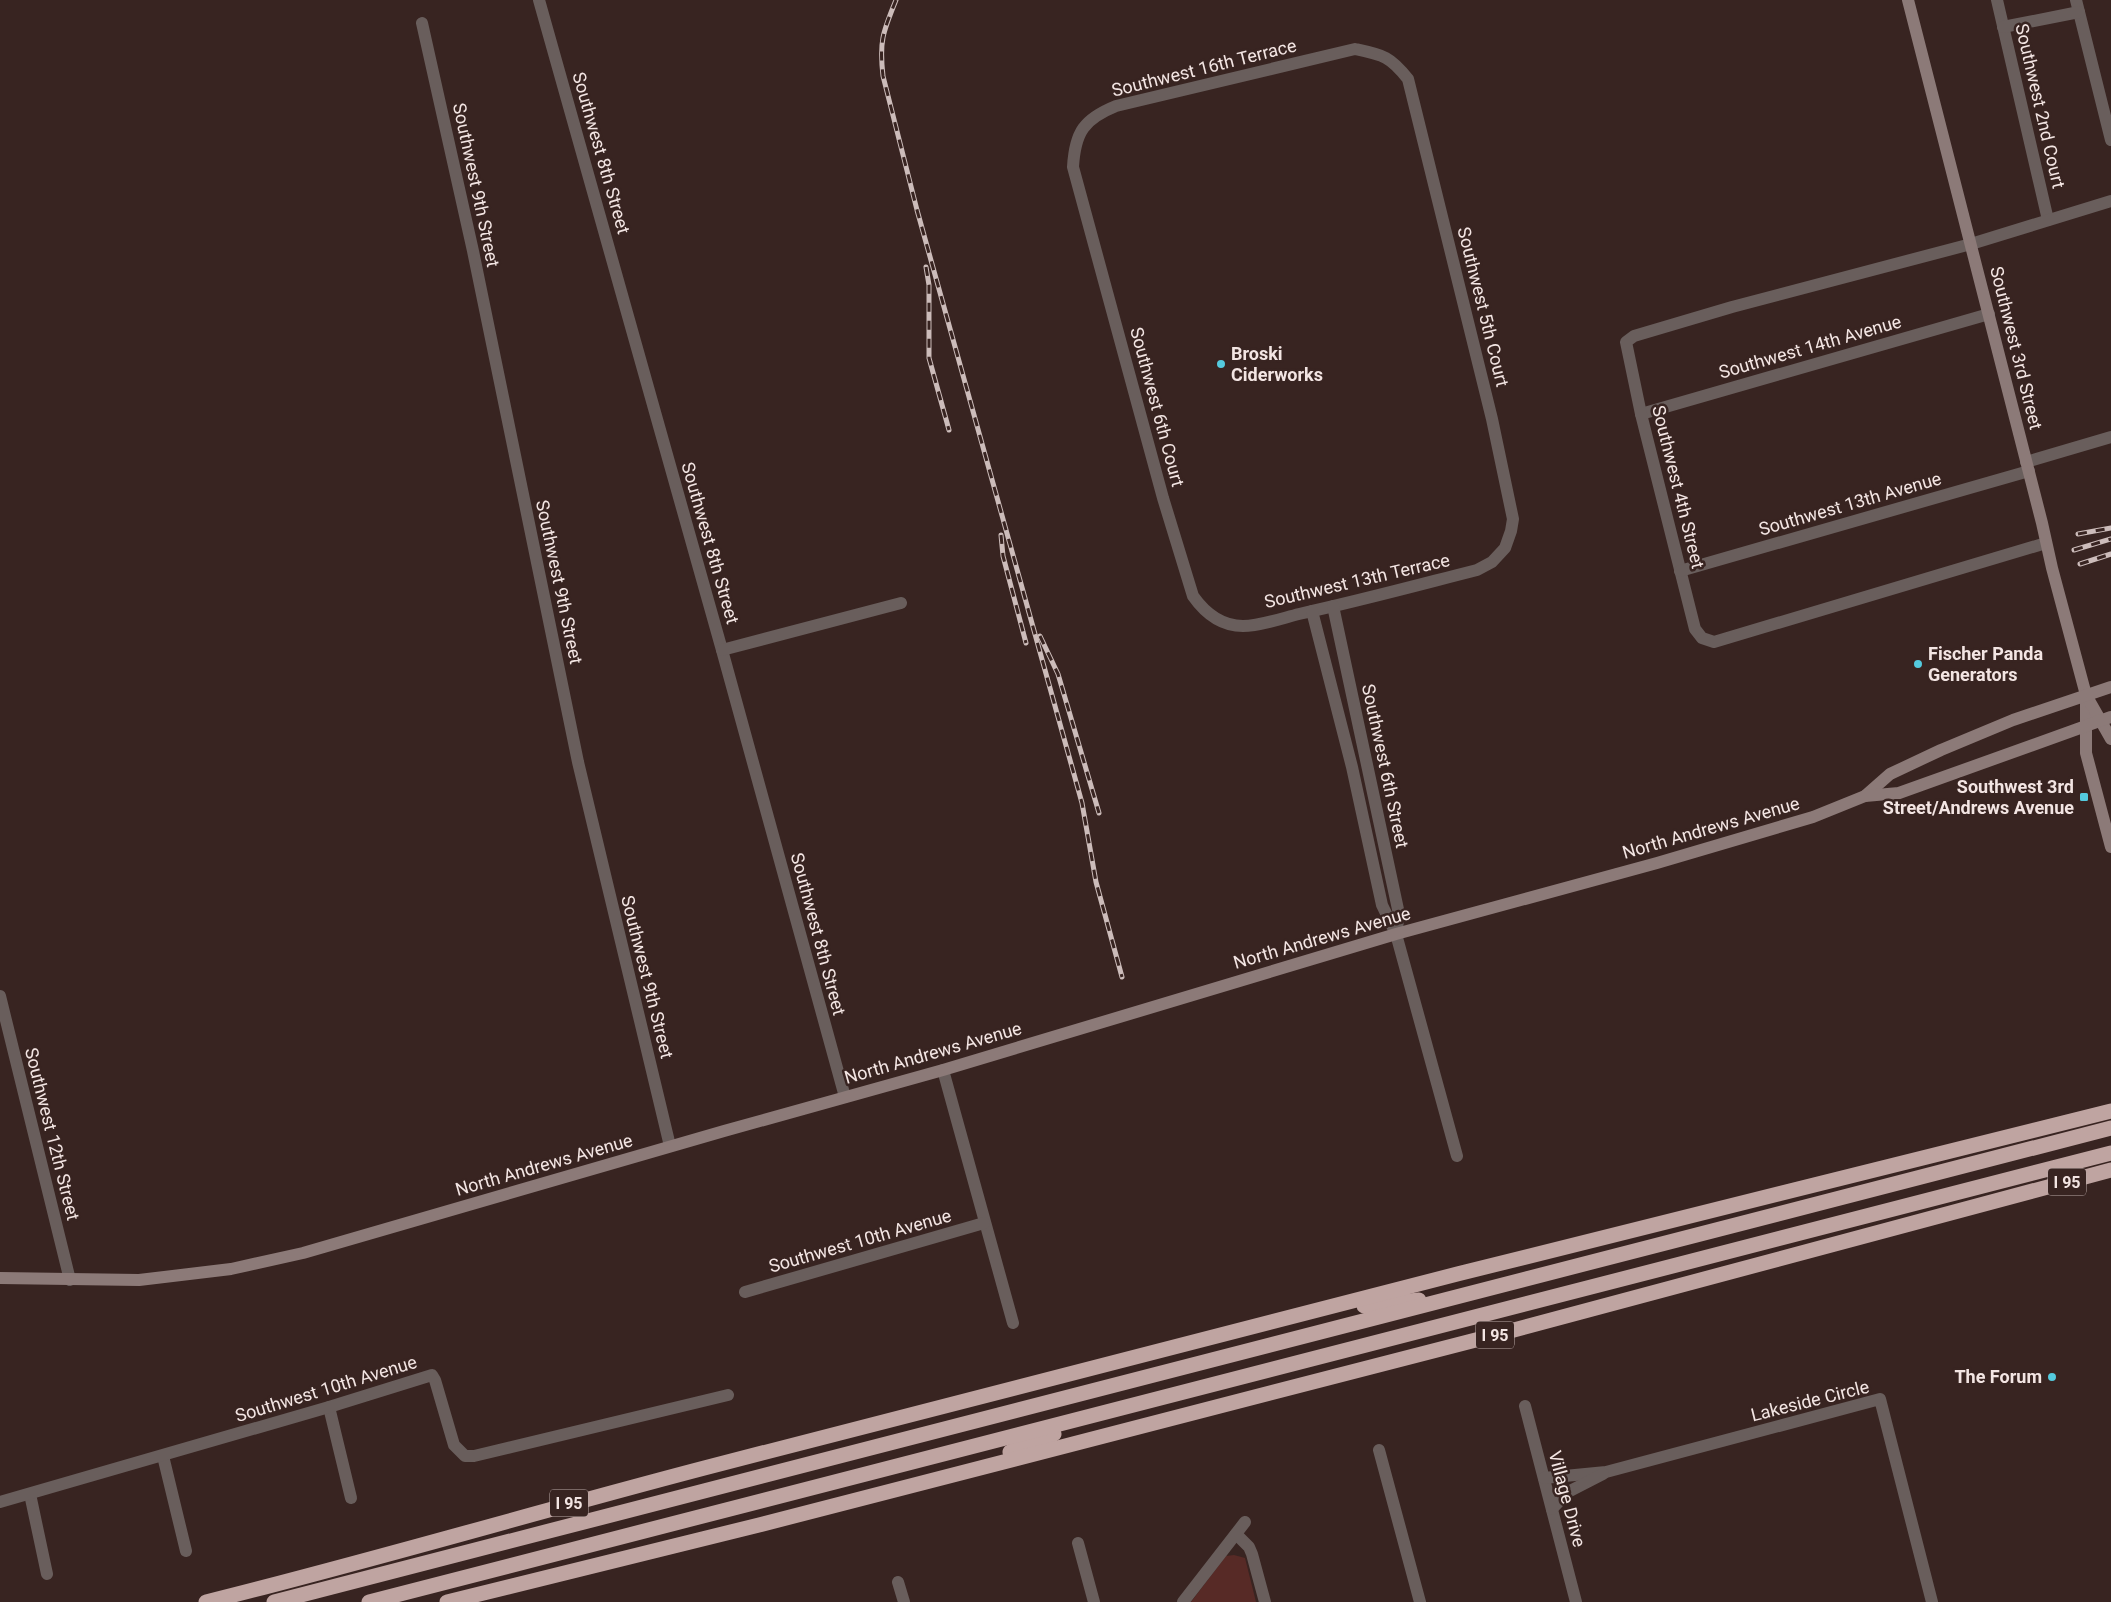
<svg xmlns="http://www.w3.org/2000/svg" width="2111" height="1602" viewBox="0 0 2111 1602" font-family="Roboto,sans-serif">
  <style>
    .green { fill: #572a26 }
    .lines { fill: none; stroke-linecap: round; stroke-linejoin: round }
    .street { stroke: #695e5c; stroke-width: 12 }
    .secondary { stroke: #8c7a78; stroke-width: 12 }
    .highway { stroke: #bfa4a1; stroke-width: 15 }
    .rail-casing { stroke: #ccbcba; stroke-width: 5 }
    .rail { stroke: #382421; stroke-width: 3; stroke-dasharray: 9; stroke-linecap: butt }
    .poi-dot { fill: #54cade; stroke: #382421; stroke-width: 2 }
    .labels { text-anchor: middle; stroke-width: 5; stroke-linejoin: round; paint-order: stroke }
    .shield { fill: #382421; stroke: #bbaba9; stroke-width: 1 }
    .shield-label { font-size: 16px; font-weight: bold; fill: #f3e5e3 }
    .street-label { font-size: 18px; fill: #f3e5e3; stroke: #382421 }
    .poi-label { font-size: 18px; font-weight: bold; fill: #f3e5e3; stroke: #382421; text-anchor: start }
  </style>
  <rect width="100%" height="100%" fill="#382421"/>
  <!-- green -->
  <path class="green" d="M1234,1555L1245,1558L1256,1602H1191L1226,1556Z"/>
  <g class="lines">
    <!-- street -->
    <g class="street">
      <path d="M539,0L722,650L845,1097"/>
      <path d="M1997,0L2048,220"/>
      <path d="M2076,0L2111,140"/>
      <path d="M422,23L473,251L578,762L670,1146"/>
      <path d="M2003,27L2079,12"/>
      <path d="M1355,49C1383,55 1390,56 1408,79L1492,419L1513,519L1511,531L1505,548L1492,562L1477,570C1418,585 1359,601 1299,614C1283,618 1260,626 1243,626C1221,626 1205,613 1193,596L1163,498L1073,167C1075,132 1084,119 1116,106Z"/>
      <path d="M1641,414L1989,314"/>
      <path d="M2026,462L2111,437"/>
      <path d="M2046,543L1714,642L1702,638L1695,629L1641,414L1626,342L1634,336L1732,307L1971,244L2111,201"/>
      <path d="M1680,571L2029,471"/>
      <path d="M1333,606L1399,914L1396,934"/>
      <path d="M1312,611L1352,767L1382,905L1396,934L1457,1156"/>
      <path d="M722,650L901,603"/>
      <path d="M0,996L70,1280"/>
      <path d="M943,1070L1013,1323"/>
      <path d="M745,1292L984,1223"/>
      <path d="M1525,1406L1576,1602"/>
      <path d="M329,1407L351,1498"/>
      <path d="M1379,1450L1420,1602"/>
      <path d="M163,1456L186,1551"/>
      <path d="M1544,1478L1606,1472L1880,1399L1932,1602"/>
      <path d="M30,1494L47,1574"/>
      <path d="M0,1502L329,1407L432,1375L435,1380L454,1445L465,1456H474L728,1395"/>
      <path d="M1552,1509L1568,1492L1603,1474"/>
      <path d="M1236,1534L1249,1547L1252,1554L1265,1602"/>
      <path d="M1078,1543L1094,1602"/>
      <path d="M898,1582L904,1602"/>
      <path d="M1183,1602L1245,1522"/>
    </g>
    <!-- secondary -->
    <g class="secondary">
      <path d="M1908,0L2042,523L2052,568L2086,695V753L2111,847"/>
      <path d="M2086,695L2111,739"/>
      <path d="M1865,796L1890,774L1941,750L2013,720L2111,687"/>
      <path d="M0,1278L139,1280L231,1269L303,1253L724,1131L943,1070L1396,934L1657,863L1813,817L1865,796L1899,793L2111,717"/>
    </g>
    <!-- highway -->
    <g class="highway">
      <path d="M1364,1306L1419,1300"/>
      <path d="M1010,1452L1054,1434"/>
      <path d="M206,1602C375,1560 543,1510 712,1466C1177,1345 1644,1225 2111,1111"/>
      <path d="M274,1602L2111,1128"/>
      <path d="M369,1602L2111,1153"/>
      <path d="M447,1602L759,1525L1499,1334L2111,1170"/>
    </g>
    <!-- rail casing -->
    <g class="rail-casing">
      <g id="rail">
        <path d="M896,0C883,32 879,41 883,76L917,210L1082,803L1096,882L1122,977"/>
        <path d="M926,267L929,285V358L949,430"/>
        <path d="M2078,534L2111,528"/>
        <path d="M1001,535L1003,556L1026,643"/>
        <path d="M2074,550L2111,539"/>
        <path d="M2080,564L2111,554"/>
        <path d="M1040,636L1058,674L1099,813"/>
      </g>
    </g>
    <!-- rail -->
    <use href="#rail" class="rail"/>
  </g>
  <!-- markers -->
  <g class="poi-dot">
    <circle cx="1221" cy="364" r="5"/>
    <circle cx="1918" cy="664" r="5"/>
    <rect x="2079" y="792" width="10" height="10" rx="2.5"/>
    <circle cx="2052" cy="1377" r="5"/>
  </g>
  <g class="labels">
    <!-- shield labels -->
    <g class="shield">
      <rect x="2048" y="1168.5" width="38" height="27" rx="4"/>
      <rect x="1476" y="1321.5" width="38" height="27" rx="4"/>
      <rect x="550" y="1489.5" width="38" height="27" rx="4"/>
    </g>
    <g class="shield-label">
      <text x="2067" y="1188">I 95</text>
      <text x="1495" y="1341">I 95</text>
      <text x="569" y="1509">I 95</text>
    </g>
    <!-- street labels -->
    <g class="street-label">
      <text transform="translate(1204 68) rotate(-14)" y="6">Southwest 16th Terrace</text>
      <text transform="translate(2040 106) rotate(77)" y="6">Southwest 2nd Court</text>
      <text transform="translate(601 153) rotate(74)" y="6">Southwest 8th Street</text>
      <text transform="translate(476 185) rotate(78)" y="6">Southwest 9th Street</text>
      <text transform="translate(1483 307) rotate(76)" y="6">Southwest 5th Court</text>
      <text transform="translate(1810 347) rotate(-16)" y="6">Southwest 14th Avenue</text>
      <text transform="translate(2016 348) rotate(76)" y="6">Southwest 3rd Street</text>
      <text transform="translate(1157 407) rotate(75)" y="6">Southwest 6th Court</text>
      <text transform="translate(1678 487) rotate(76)" y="6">Southwest 4th Street</text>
      <text transform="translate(1850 504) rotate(-16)" y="6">Southwest 13th Avenue</text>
      <text transform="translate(710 543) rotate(74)" y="6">Southwest 8th Street</text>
      <text transform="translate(1357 581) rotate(-13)" y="6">Southwest 13th Terrace</text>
      <text transform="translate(559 582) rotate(78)" y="6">Southwest 9th Street</text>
      <text transform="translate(1385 766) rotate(78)" y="6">Southwest 6th Street</text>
      <text transform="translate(1711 828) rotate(-16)" y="6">North Andrews Avenue</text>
      <text transform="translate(818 934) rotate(75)" y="6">Southwest 8th Street</text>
      <text transform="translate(1322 938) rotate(-16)" y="6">North Andrews Avenue</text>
      <text transform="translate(647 977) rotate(76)" y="6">Southwest 9th Street</text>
      <text transform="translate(933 1053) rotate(-16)" y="6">North Andrews Avenue</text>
      <text transform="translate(52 1134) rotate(76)" y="6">Southwest 12th Street</text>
      <text transform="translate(544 1165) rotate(-16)" y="6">North Andrews Avenue</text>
      <text transform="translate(860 1241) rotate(-16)" y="6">Southwest 10th Avenue</text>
      <text transform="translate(326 1389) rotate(-17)" y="6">Southwest 10th Avenue</text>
      <text transform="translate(1810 1401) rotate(-14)" y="6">Lakeside Circle</text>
      <text transform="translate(1567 1499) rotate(75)" y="6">Village Drive</text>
    </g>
    <!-- poi labels -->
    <g class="poi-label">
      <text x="1231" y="360">Broski<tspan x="1231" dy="21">Ciderworks</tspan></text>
      <text x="1928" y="660">Fischer Panda<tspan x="1928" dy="21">Generators</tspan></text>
      <text x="2074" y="793" text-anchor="end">Southwest 3rd<tspan x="2074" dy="21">Street/Andrews Avenue</tspan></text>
      <text x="2042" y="1383" text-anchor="end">The Forum</text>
    </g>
  </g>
</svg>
